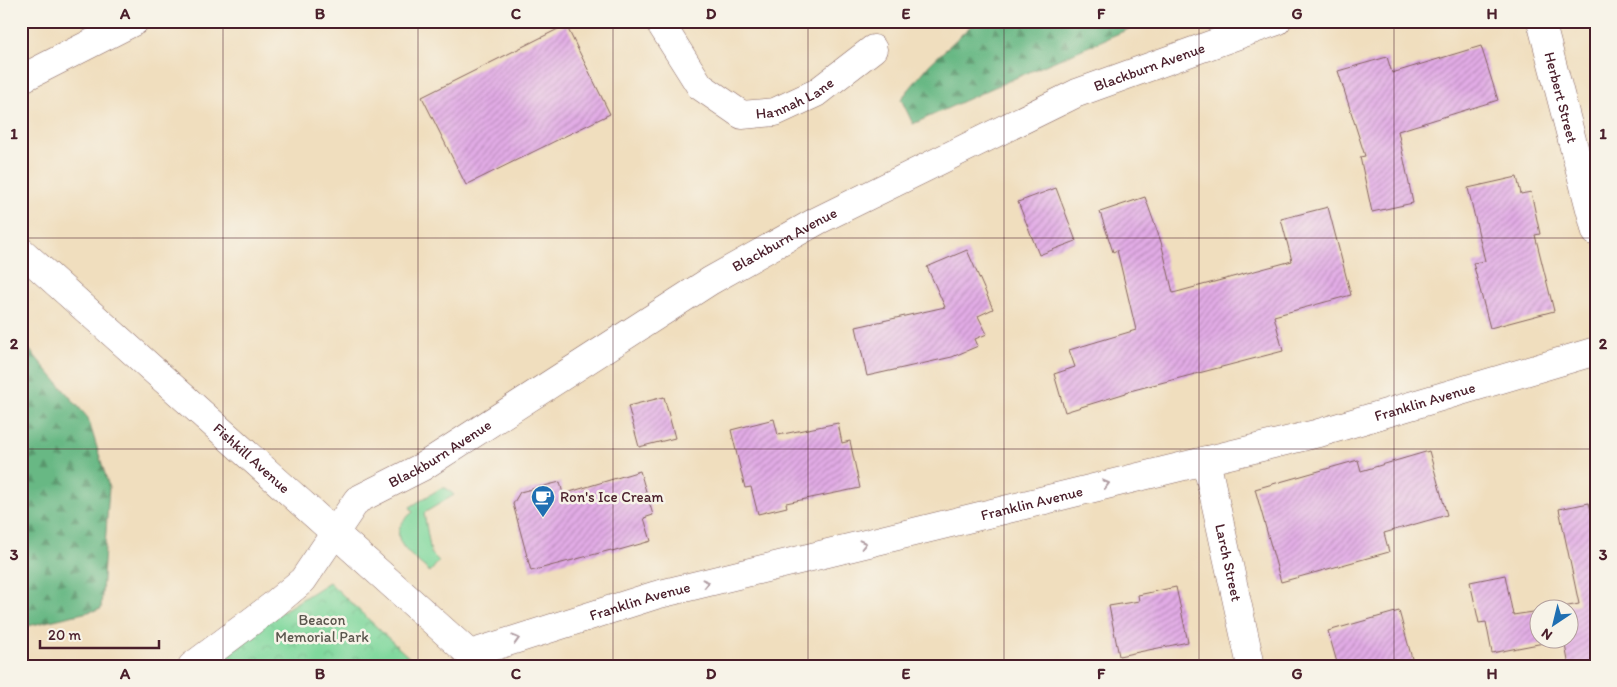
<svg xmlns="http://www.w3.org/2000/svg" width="1617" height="687" viewBox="0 0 1617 687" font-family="Itim,sans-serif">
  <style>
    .grass { fill: #80d89d; stroke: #657c64 }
    .forest { fill: url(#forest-firs); stroke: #596c58 }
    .park { fill: url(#park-crowns); stroke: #657c64 }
    .building { fill: url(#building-hatch) }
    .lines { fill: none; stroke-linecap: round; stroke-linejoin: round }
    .minor-casing { stroke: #84625e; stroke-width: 29 }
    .major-casing { stroke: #84625e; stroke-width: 29 }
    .minor { stroke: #fff; stroke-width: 28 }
    .major { stroke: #fff; stroke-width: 28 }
    .oneway { stroke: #ae9aa0 }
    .grid { fill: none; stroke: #4a1f2b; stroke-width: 1; stroke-opacity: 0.55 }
    .labels { text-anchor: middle; stroke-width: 5; stroke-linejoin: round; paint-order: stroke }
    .street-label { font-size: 15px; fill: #4a1f2b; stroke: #f7f3e8 }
    .poi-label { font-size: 15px; fill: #4a1f2b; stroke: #f7f3e8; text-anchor: start }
    .park-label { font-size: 15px; fill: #5a564d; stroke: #f7f3e8 }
    .neatline { fill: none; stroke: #4a1f2b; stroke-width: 2 }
    .grid-label { font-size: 16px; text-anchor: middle; font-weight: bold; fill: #4a1f2b }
  </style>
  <defs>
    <pattern id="forest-firs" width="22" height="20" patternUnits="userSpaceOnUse" patternTransform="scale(1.25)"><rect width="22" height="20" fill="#68b884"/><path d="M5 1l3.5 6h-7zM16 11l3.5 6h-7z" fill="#58956c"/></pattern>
    <pattern id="park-crowns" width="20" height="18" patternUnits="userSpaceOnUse" patternTransform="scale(1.25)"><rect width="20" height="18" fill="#80d89d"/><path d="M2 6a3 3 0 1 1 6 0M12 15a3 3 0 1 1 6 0" fill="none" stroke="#70b987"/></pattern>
    <pattern id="building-hatch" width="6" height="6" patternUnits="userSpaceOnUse" patternTransform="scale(1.25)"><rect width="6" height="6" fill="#e2ace6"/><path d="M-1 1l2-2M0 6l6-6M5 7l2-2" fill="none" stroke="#b98bbb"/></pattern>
  </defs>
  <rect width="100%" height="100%" fill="#f7f3e8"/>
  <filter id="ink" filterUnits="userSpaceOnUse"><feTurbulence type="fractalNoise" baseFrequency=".02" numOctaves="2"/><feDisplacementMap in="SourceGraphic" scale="10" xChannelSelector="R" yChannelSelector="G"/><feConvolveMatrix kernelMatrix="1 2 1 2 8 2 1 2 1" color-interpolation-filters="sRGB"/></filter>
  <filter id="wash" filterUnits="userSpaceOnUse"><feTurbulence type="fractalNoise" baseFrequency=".0096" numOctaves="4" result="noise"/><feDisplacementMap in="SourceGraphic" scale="20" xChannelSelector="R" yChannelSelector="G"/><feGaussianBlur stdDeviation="1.12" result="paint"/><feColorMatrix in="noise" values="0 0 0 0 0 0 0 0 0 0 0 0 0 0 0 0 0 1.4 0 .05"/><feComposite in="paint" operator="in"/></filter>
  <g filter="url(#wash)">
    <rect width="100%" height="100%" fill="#f0debe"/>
    <!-- grass -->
    <path class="grass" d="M441,488H446L454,495L424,513L431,553L439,561L430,572C409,553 381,537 413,512L410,507Z"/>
    <!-- forest -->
    <g class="forest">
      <path d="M976,21H1147L990,89L913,124L901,99L930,64Z"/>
      <path d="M21,340L88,418L109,487L101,609L28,626L21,623Z"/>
    </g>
    <!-- park -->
    <path class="park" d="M329,582L418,666H196Z"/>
    <g id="blocks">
      <!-- building -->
      <g class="building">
        <path d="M566,25L610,114L466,185L422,97Z"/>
        <path d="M1481,46L1498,100L1398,131L1413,203L1372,212L1360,157L1365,156L1338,71L1387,57L1392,73Z"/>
        <path d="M1517,177L1521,194L1531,192L1540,234L1535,235L1554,311L1490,328L1473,263L1485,261L1468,188Z"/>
        <path d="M1056,188L1076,241L1039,255L1018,202Z"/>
        <path d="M1145,197L1161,242L1173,293L1292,261L1281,219L1328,207L1351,295L1274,316L1283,351L1126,392V393L1065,412L1054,374L1075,367L1069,350L1136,330L1117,250L1113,252L1100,212Z"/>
        <path d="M967,250L993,309L978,316L987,334L975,339L978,346L952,357L867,376L856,327L945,307L927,267Z"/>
        <path d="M664,397L675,438L639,447L628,406Z"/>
        <path d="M774,419L778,435L838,423L842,443L850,441L860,488L786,503L787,507L758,514L751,487L745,488L731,430Z"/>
        <path d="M1429,451L1447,515L1384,533L1389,552L1281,582L1255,489L1358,460L1361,471Z"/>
        <path d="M640,471L653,515L644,518L651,541L612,552L611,550L531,571L513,504L520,492L560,482L563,494Z"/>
        <path d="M1589,503L1592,515L1596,514V666H1569L1564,640H1570V610H1547L1579,604L1559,509Z"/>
        <path d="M1505,575L1513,615L1540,611V640H1559L1492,653L1486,622L1479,623L1470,582Z"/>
        <path d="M1176,587L1188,642L1119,656L1109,606L1139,601L1138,595Z"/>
        <path d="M1399,611L1414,666H1338L1328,631Z"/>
      </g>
    </g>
  </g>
  <g filter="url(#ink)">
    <use href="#blocks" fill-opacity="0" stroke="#84625e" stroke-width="1"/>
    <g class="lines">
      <!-- minor casing -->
      <g class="minor-casing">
        <g id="minor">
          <path id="s1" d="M659,21L700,86L742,115L775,112L816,93L873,49"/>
          <path id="s2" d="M1541,21L1596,232"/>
          <path d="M21,79L135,21"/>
          <path id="s3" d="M1206,460L1251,666"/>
          <path id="s4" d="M470,654L656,595L1319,433L1596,351"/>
          <path id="s5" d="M192,666L272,606L303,580L357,500L422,467L710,281L817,221L1077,93L1277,21"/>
        </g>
      </g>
      <!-- major casing -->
      <g class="major-casing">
        <g id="major">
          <path id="s6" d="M21,251L483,666"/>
        </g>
      </g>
      <!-- minor -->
      <use href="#minor" class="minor"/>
      <!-- major -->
      <use href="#major" class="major"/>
    </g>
    <!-- one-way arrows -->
    <defs><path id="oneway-chevron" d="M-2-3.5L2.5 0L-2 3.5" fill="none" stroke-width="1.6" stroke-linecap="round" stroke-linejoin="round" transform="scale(1.25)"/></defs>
    <g class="oneway">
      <use href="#oneway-chevron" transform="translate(1106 484) rotate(-14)"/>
      <use href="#oneway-chevron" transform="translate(863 544) rotate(-14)"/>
      <use href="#oneway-chevron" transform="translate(706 583) rotate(-14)"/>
      <use href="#oneway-chevron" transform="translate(516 639) rotate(-17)"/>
    </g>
  </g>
  <!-- grid -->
  <path class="grid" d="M223,21V666M418,21V666M613,21V666M808,21V666M1004,21V666M1199,21V666M1394,21V666M21,238H1596M21,449H1596"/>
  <!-- icons -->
  <defs>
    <g id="cafe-pin" transform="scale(1.25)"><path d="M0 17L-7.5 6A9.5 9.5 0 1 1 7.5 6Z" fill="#1f6fb2" stroke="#f7f3e8"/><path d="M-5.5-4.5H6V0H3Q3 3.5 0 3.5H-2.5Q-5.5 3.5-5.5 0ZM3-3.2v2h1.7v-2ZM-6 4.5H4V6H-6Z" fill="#fff"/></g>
  </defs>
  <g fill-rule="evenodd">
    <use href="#cafe-pin" x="543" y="497"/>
  </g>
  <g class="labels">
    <!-- street labels -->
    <g class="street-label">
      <text dy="5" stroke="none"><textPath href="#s5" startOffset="1142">Blackburn Avenue</textPath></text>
      <text dy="5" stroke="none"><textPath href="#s1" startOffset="184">Hannah Lane</textPath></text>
      <text dy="5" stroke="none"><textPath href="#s2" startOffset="79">Herbert Street</textPath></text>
      <text dy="5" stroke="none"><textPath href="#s5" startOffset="738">Blackburn Avenue</textPath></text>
      <text dy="5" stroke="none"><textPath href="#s4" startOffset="988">Franklin Avenue</textPath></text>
      <text dy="5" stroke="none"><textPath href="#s5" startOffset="332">Blackburn Avenue</textPath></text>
      <text dy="5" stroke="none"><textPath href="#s6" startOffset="310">Fishkill Avenue</textPath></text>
      <text dy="5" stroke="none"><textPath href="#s4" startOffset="582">Franklin Avenue</textPath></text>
      <text dy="5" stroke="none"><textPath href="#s3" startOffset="105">Larch Street</textPath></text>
      <text dy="5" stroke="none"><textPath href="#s4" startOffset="178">Franklin Avenue</textPath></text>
    </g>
    <!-- poi labels -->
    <g class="poi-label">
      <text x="560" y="502">Ron's Ice Cream</text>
    </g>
    <!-- park labels -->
    <g class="park-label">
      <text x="322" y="625">Beacon<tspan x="322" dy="17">Memorial Park</tspan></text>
    </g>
  </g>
  <!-- margin -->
  <rect width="1617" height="687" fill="none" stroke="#f7f3e8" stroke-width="55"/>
  <!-- north arrow -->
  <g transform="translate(1554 624) rotate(215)"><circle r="24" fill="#f7f3e8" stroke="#b29e9c"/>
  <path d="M0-4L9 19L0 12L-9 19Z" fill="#1f6fb2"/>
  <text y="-8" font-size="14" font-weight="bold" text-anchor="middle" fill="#4a1f2b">N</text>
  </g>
  <!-- scale -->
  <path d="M40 640v8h119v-8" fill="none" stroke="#4a1f2b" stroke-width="2.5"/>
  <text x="48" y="640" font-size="15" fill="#4a1f2b" stroke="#f7f3e8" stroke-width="4" paint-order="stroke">20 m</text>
  <rect x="28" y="28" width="1562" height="632" class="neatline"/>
  <g class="grid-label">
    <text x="125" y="19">A</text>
    <text x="320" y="19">B</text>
    <text x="516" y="19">C</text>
    <text x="711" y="19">D</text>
    <text x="906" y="19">E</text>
    <text x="1101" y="19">F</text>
    <text x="1297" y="19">G</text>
    <text x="1492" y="19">H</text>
    <text x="14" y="139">1</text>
    <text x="1603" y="139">1</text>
    <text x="14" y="349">2</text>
    <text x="1603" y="349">2</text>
    <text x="14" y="560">3</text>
    <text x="1603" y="560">3</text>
    <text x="125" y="679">A</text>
    <text x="320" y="679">B</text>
    <text x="516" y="679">C</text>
    <text x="711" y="679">D</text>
    <text x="906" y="679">E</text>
    <text x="1101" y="679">F</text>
    <text x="1297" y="679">G</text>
    <text x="1492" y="679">H</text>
  </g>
</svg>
